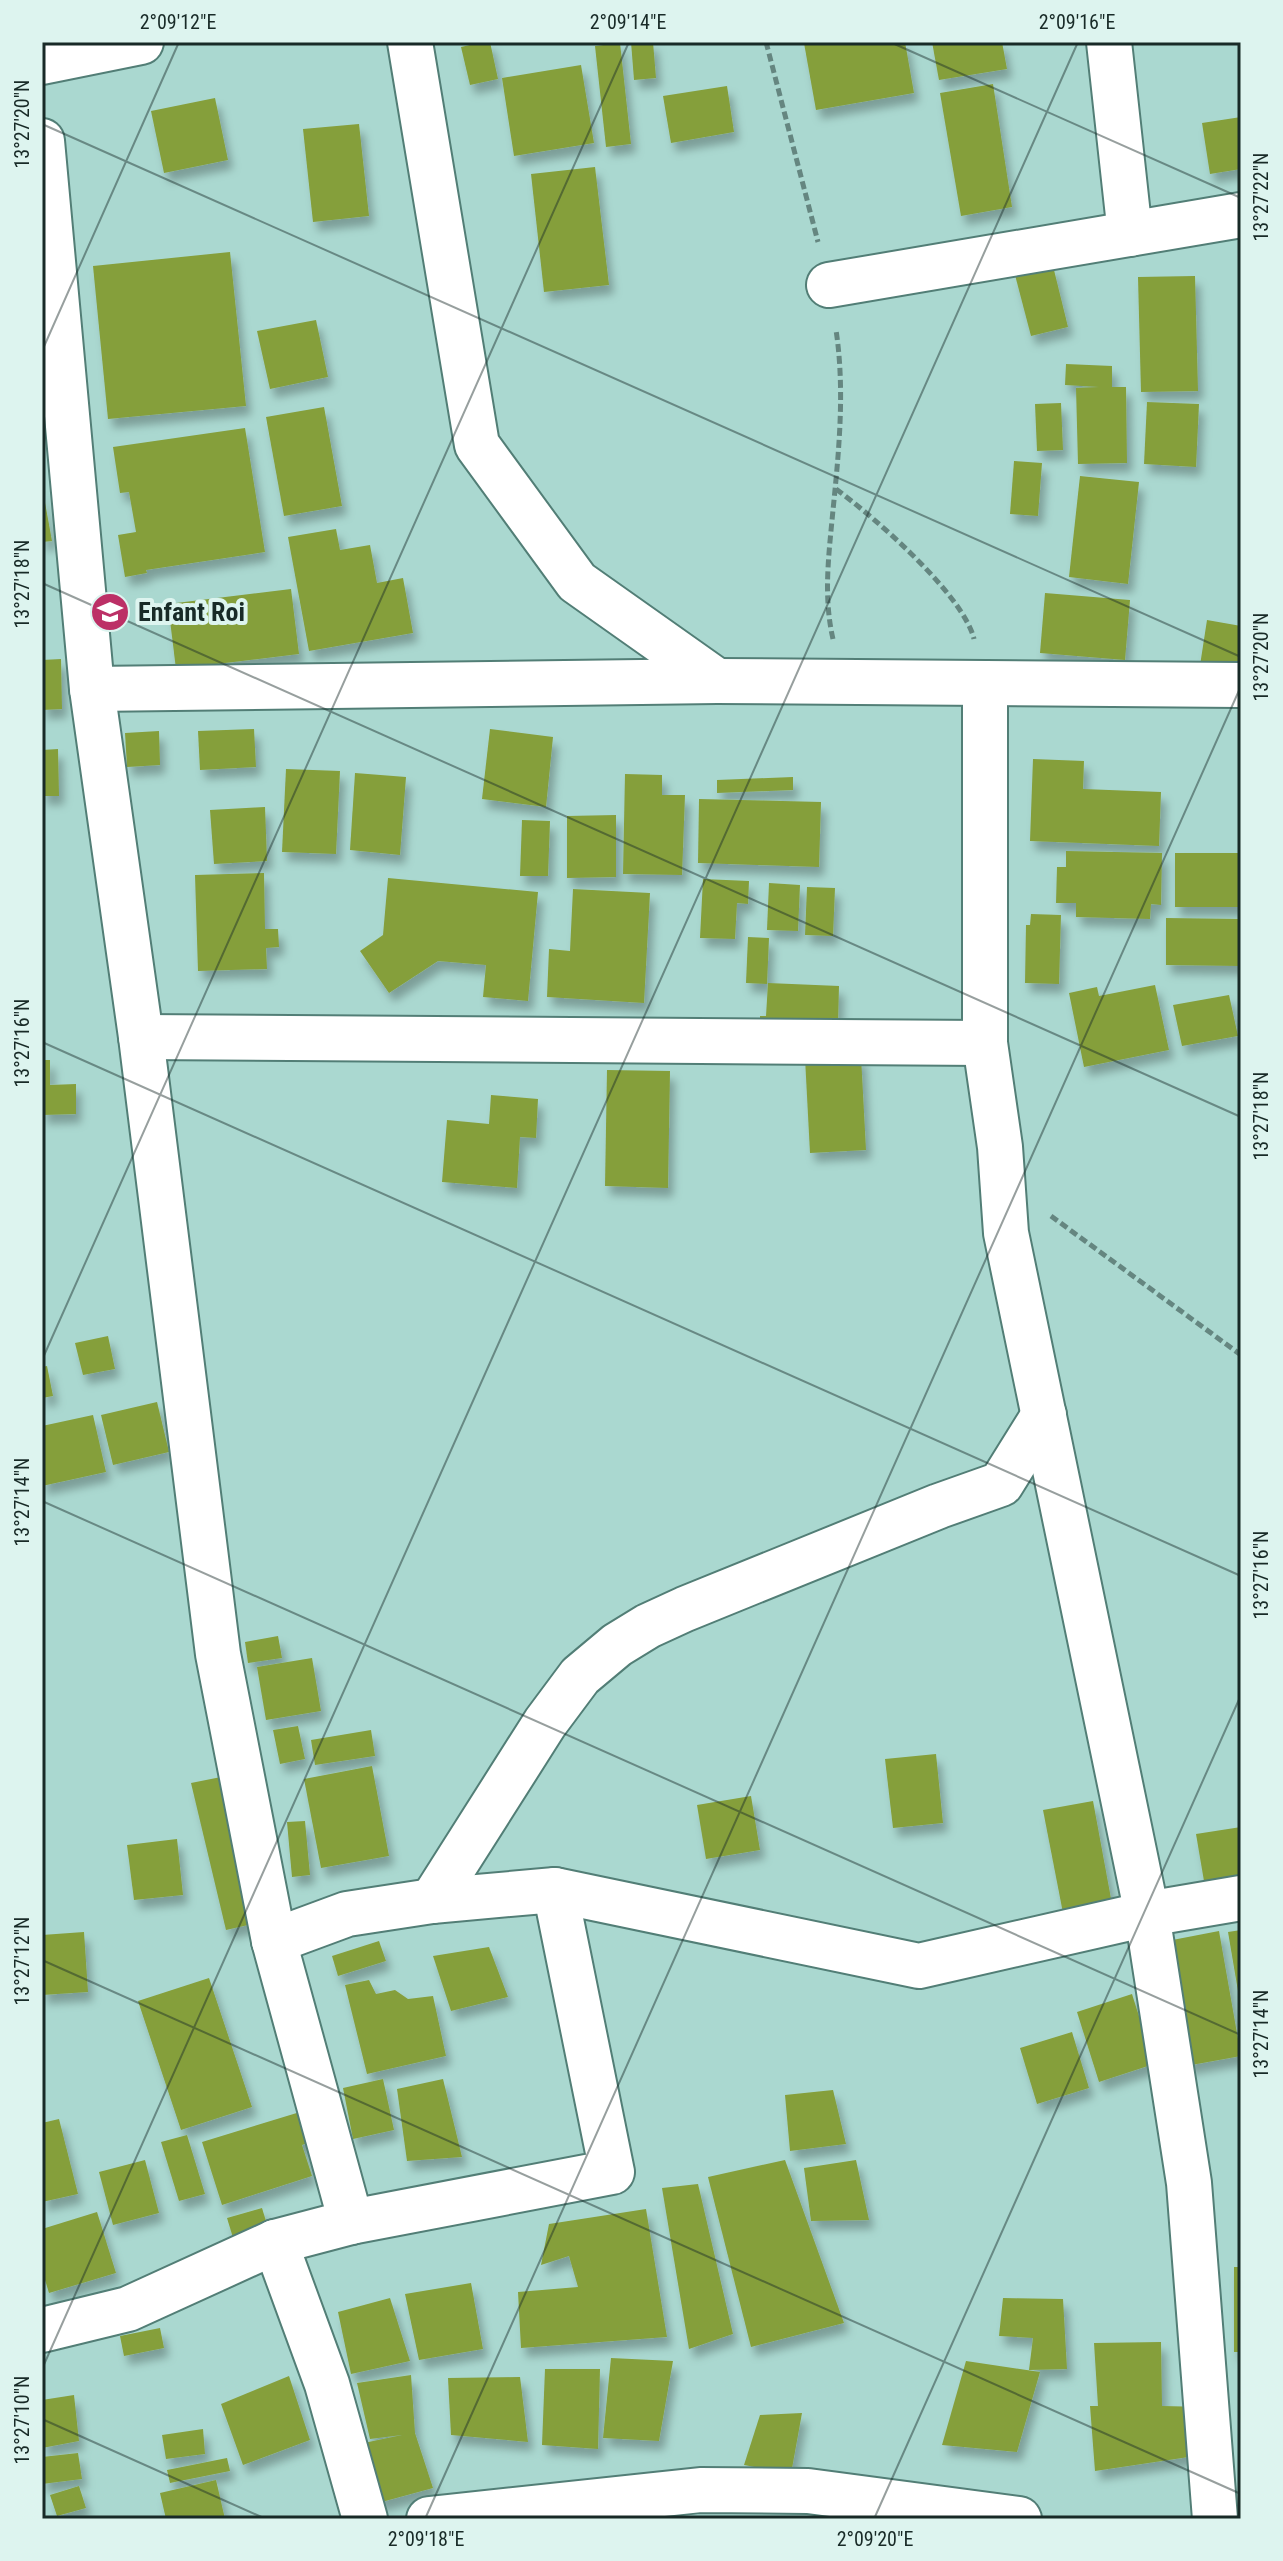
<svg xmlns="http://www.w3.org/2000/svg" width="1283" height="2561" viewBox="0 0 1283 2561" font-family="'Roboto Condensed',sans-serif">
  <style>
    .building { fill: #859f3b; filter: url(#shadow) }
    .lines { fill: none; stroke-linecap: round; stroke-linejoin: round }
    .minor-casing { stroke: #527e76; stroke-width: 48 }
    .path { stroke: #658680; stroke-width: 5; stroke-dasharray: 8 4; stroke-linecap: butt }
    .minor { stroke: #fff; stroke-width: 44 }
    .ticks { fill: none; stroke: #182a27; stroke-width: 2; stroke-opacity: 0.45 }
    .labels { text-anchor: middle; stroke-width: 8; stroke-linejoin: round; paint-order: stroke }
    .poi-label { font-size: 26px; font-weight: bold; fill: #182a27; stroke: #ddf4ef; text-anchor: start }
    .neatline { fill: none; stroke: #182a27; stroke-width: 3 }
    .ticks-label { font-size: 20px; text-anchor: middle; fill: #182a27 }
  </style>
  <defs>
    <filter id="shadow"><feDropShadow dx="5" dy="9" stdDeviation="4" flood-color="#0004"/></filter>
  </defs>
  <rect width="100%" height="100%" fill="#aad8d0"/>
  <!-- building -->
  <g class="building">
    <path d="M483,42H490L498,79L470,85L461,47Z"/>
    <path d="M631,42H653L656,78L634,80Z"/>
    <path d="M811,42H905L914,93L816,110L804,43Z"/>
    <path d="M932,42H1002L1007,69L939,80Z"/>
    <path d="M620,43L631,144L606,147L595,46Z"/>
    <path d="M581,65L594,143L514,156L502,78Z"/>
    <path d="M993,84L1012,207L961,216L940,93Z"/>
    <path d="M727,86L734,132L671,143L663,96Z"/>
    <path d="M215,98L228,160L164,173L151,111Z"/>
    <path d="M1241,117V169L1210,174L1202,123Z"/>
    <path d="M359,124L369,216L313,222L303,129Z"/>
    <path d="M595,167L609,285L544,292L531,174Z"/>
    <path d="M230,252L246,406L108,419L93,266Z"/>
    <path d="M1053,266L1068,327L1031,336L1015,275Z"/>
    <path d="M1195,276L1198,391L1141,392L1138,277Z"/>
    <path d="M316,320L328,377L270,389L257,331Z"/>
    <path d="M1066,364L1112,366V387H1126L1127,463L1078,464L1076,388L1099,387L1065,385Z"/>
    <path d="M1147,402L1199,404L1196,467L1144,464Z"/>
    <path d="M1061,403L1063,450L1037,451L1035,404Z"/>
    <path d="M324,407L342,506L284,516L266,417Z"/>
    <path d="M245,428L265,552L146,570L147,573L125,577L118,535L136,532L129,492L120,493L113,447Z"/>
    <path d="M1014,461L1042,463L1038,516L1010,514Z"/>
    <path d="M1080,476L1139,482L1128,584L1069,577Z"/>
    <path d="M42,486L52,541L42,542Z"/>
    <path d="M336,529L340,550L370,545L377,583L403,578L413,633L309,651L288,537Z"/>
    <path d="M291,589L299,654L176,669L168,604Z"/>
    <path d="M1045,593L1130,600L1125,660L1040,653Z"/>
    <path d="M1207,620L1241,626V679L1199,672Z"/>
    <path d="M61,659L62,709L42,710V660Z"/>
    <path d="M254,729L256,767L200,770L198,731Z"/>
    <path d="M490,729L553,737L546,807L482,799Z"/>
    <path d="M159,731L160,765L127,767L125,733Z"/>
    <path d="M58,749L59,796H42V750Z"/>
    <path d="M1033,759L1084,761L1083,789L1161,792L1159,846L1030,841Z"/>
    <path d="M286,769L340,771L336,854L282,852Z"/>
    <path d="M355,773L406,777L400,855L350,850Z"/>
    <path d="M625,774L662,775V795H685L682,875L623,874Z"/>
    <path d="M793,777V790L717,793V780Z"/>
    <path d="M699,799L821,802L819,867L698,863Z"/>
    <path d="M265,807L267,861L214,864L210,810Z"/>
    <path d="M616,815V877L567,878V816Z"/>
    <path d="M522,820L550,821L548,876H520Z"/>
    <path d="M1066,851L1162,853L1161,905L1151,904L1150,919L1076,917V903H1056L1057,867H1066Z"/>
    <rect x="1175" y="853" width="66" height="54"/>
    <path d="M264,873L265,929H278L279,947L266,948L267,969L198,971L195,875Z"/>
    <path d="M388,878L538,892L528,1001L483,997L486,965L438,961L389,993L360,951L383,935Z"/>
    <path d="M703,879L749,881L748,904L737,903L735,939L700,938Z"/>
    <path d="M769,883L800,885L798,931L767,930Z"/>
    <path d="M807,887L835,888L833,936L805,935Z"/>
    <path d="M573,889L650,893L644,1003L547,997L549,949L570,951Z"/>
    <path d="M1031,914L1061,915L1059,984L1025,983L1026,925H1030Z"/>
    <path d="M1166,918L1241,919V966L1166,965Z"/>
    <path d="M748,937L769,938L767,984L746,983Z"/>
    <path d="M768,983L839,986L838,1023L760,1028V1016H766Z"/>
    <path d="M1155,985L1169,1050L1084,1067L1069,993L1097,987L1099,996Z"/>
    <path d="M1229,995L1238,1036L1182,1046L1173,1005Z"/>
    <path d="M861,1056L866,1150L810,1153L805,1058Z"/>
    <path d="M42,1060H50V1085L76,1084V1114L42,1115Z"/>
    <path d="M607,1070L670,1071L668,1188L605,1186Z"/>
    <path d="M491,1095L538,1099L536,1138L520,1137L517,1188L442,1182L447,1120L489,1124Z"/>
    <path d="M108,1336L115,1369L83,1375L75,1343Z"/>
    <path d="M47,1366L53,1396L42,1398V1367Z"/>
    <path d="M157,1402L169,1452L113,1465L101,1415Z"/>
    <path d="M93,1415L106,1472L42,1486V1426Z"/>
    <path d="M278,1636L282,1658L248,1663L245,1642Z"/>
    <path d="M312,1658L321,1711L266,1720L257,1667Z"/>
    <path d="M298,1726L305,1759L280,1764L273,1730Z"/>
    <path d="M371,1730L375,1756L315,1765L311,1740Z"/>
    <path d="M936,1754L943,1823L893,1828L885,1759Z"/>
    <path d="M372,1766L389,1856L321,1868L304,1779Z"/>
    <path d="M221,1777L257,1923L226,1930L191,1783Z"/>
    <path d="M751,1796L760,1850L706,1859L697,1805Z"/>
    <path d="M1093,1801L1112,1904L1063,1913L1043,1810Z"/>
    <path d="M305,1821L310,1875L292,1877L287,1822Z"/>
    <path d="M1241,1827V1881L1205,1887L1196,1834Z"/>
    <path d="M177,1839L183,1895L134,1900L127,1845Z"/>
    <path d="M1241,1930V1996L1239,1997L1228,1932Z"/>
    <path d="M1219,1931L1241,2056L1186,2066L1162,1942Z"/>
    <path d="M84,1932L88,1992L42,1995V1935Z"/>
    <path d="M379,1941L386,1961L338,1976L332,1956Z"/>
    <path d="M489,1947L508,1997L451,2011L433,1956Z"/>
    <path d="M209,1978L252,2107L181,2130L138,2001Z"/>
    <path d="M369,1980L376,1994L395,1990L408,1999L433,1996L446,2056L367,2074L345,1985Z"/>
    <path d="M1132,1994L1154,2064L1099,2082L1077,2012Z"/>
    <path d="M1072,2032L1089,2088L1037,2104L1020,2048Z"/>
    <path d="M383,2079L394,2130L353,2139L343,2088Z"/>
    <path d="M443,2079L462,2157L407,2161L397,2089Z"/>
    <path d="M833,2090L846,2144L790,2151L785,2095Z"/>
    <path d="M300,2112L310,2142L302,2145L312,2176L222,2205L202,2142Z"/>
    <path d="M59,2119L78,2194L42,2202V2123Z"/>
    <path d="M187,2135L205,2194L179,2201L161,2142Z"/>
    <path d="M145,2160L159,2213L113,2225L99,2172Z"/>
    <path d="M785,2160L844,2323L751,2347L708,2177Z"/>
    <path d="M856,2160L869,2220L811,2221L804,2168Z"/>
    <path d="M698,2184L733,2334L689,2349L662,2188Z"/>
    <path d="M262,2208L269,2231L234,2241L227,2218Z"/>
    <path d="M646,2209L667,2337L521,2348L518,2292L578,2287L569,2256L541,2265L549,2224Z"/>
    <path d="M97,2212L116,2273L49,2293L42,2270V2229Z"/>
    <rect x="1234" y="2267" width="7" height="85"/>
    <path d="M471,2283L483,2349L419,2360L405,2294Z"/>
    <path d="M390,2298L410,2361L351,2374L338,2312Z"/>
    <path d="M1003,2298L1063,2299L1067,2369L1029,2370L1033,2338L999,2336Z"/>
    <path d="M160,2328L164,2348L124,2356L120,2336Z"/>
    <path d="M1161,2342L1162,2406L1206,2407L1202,2455L1095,2471L1090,2406H1098L1094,2343Z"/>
    <path d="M611,2358L673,2361L659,2441L603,2438Z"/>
    <path d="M966,2361L1040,2372L1017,2452L942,2445Z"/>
    <path d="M545,2369H600L598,2449L542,2445Z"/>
    <path d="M411,2375L415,2433L433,2488L378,2503L359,2444L402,2435L370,2439L357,2383Z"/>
    <path d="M289,2376L310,2440L243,2465L221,2404Z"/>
    <path d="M520,2377L528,2442L451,2435L448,2378Z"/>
    <path d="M74,2395L79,2441L42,2448V2400Z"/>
    <path d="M802,2413L791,2474L744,2465L760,2415Z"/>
    <path d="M203,2429L205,2454L166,2459L162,2435Z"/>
    <path d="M78,2453L82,2479L42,2484V2457Z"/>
    <path d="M227,2458L230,2471L170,2483L167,2470Z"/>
    <path d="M216,2480L225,2519H166L160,2493Z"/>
    <path d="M79,2486L86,2508L57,2516L50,2495Z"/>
  </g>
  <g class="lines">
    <!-- minor casing -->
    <g class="minor-casing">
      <g id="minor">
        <path d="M410,42L477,445L577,582L717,681"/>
        <path d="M1109,42L1130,234"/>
        <path d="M42,62L141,42"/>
        <path d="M42,141L92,689L141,1037L218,1654L274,1941L351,2222"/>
        <path d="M829,285L1241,215"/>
        <path d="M985,683V1043L1000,1147L1006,1233L1147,1914L1189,2183L1215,2519"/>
        <path d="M92,689L717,681L1241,685"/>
        <path d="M141,1037L985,1043"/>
        <path d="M432,1901L545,1723L580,1676L617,1645L648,1626L685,1609L939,1506L1001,1484L1044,1415"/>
        <path d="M274,1941L347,1914L432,1901L555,1890L919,1966L1147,1914L1241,1898"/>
        <path d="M275,2242L327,2384L365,2519"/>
        <path d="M42,2330L128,2309L275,2242L351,2222L612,2172L555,1890"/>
        <path d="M429,2519L700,2490L808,2491L1019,2519"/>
      </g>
    </g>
    <!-- path -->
    <g class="path">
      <path d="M766,42L818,242"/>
      <path d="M836,489C874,517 963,594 974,639"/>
      <path d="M833,639C823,596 829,553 833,510C839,451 845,389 836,330"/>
      <path d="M1051,1216L1241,1355"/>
    </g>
    <!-- minor -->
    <use href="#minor" class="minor"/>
  </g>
  <!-- ticks -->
  <path class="ticks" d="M890,42L1241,198M42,124L1241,657M42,351L179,42M42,583L1241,1117M42,1042L1241,1576M42,1360L629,42M42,1501L1241,2035M42,1960L1241,2494M42,2369L1078,42M42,2419L266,2519M425,2519L1241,686M874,2519L1241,1695"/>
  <!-- icons -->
  <defs>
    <g id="school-disc" transform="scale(2)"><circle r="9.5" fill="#bc3066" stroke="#ddf4ef"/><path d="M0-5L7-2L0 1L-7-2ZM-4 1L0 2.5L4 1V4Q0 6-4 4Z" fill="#fff"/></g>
  </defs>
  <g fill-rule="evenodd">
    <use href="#school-disc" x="110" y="612"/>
  </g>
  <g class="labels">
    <!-- poi labels -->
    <g class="poi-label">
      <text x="138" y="621">Enfant Roi</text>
    </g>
  </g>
  <!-- border -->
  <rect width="1283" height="2561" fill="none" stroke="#ddf4ef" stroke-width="88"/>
  <rect x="44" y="44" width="1195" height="2473" class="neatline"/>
  <g class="ticks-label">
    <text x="178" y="29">2°09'12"E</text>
    <text x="628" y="29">2°09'14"E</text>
    <text x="1077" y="29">2°09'16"E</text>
    <text transform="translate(22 124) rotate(-90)" y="7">13°27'20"N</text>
    <text transform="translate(1261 197) rotate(-90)" y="7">13°27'22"N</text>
    <text transform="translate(22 584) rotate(-90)" y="7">13°27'18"N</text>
    <text transform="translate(1261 657) rotate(-90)" y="7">13°27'20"N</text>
    <text transform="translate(22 1043) rotate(-90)" y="7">13°27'16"N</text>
    <text transform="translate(1261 1116) rotate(-90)" y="7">13°27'18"N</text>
    <text transform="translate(22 1502) rotate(-90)" y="7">13°27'14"N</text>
    <text transform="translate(1261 1575) rotate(-90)" y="7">13°27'16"N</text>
    <text transform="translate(22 1961) rotate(-90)" y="7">13°27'12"N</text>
    <text transform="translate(1261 2034) rotate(-90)" y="7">13°27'14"N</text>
    <text transform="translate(22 2420) rotate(-90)" y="7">13°27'10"N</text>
    <text x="426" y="2546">2°09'18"E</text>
    <text x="875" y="2546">2°09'20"E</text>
  </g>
</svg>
